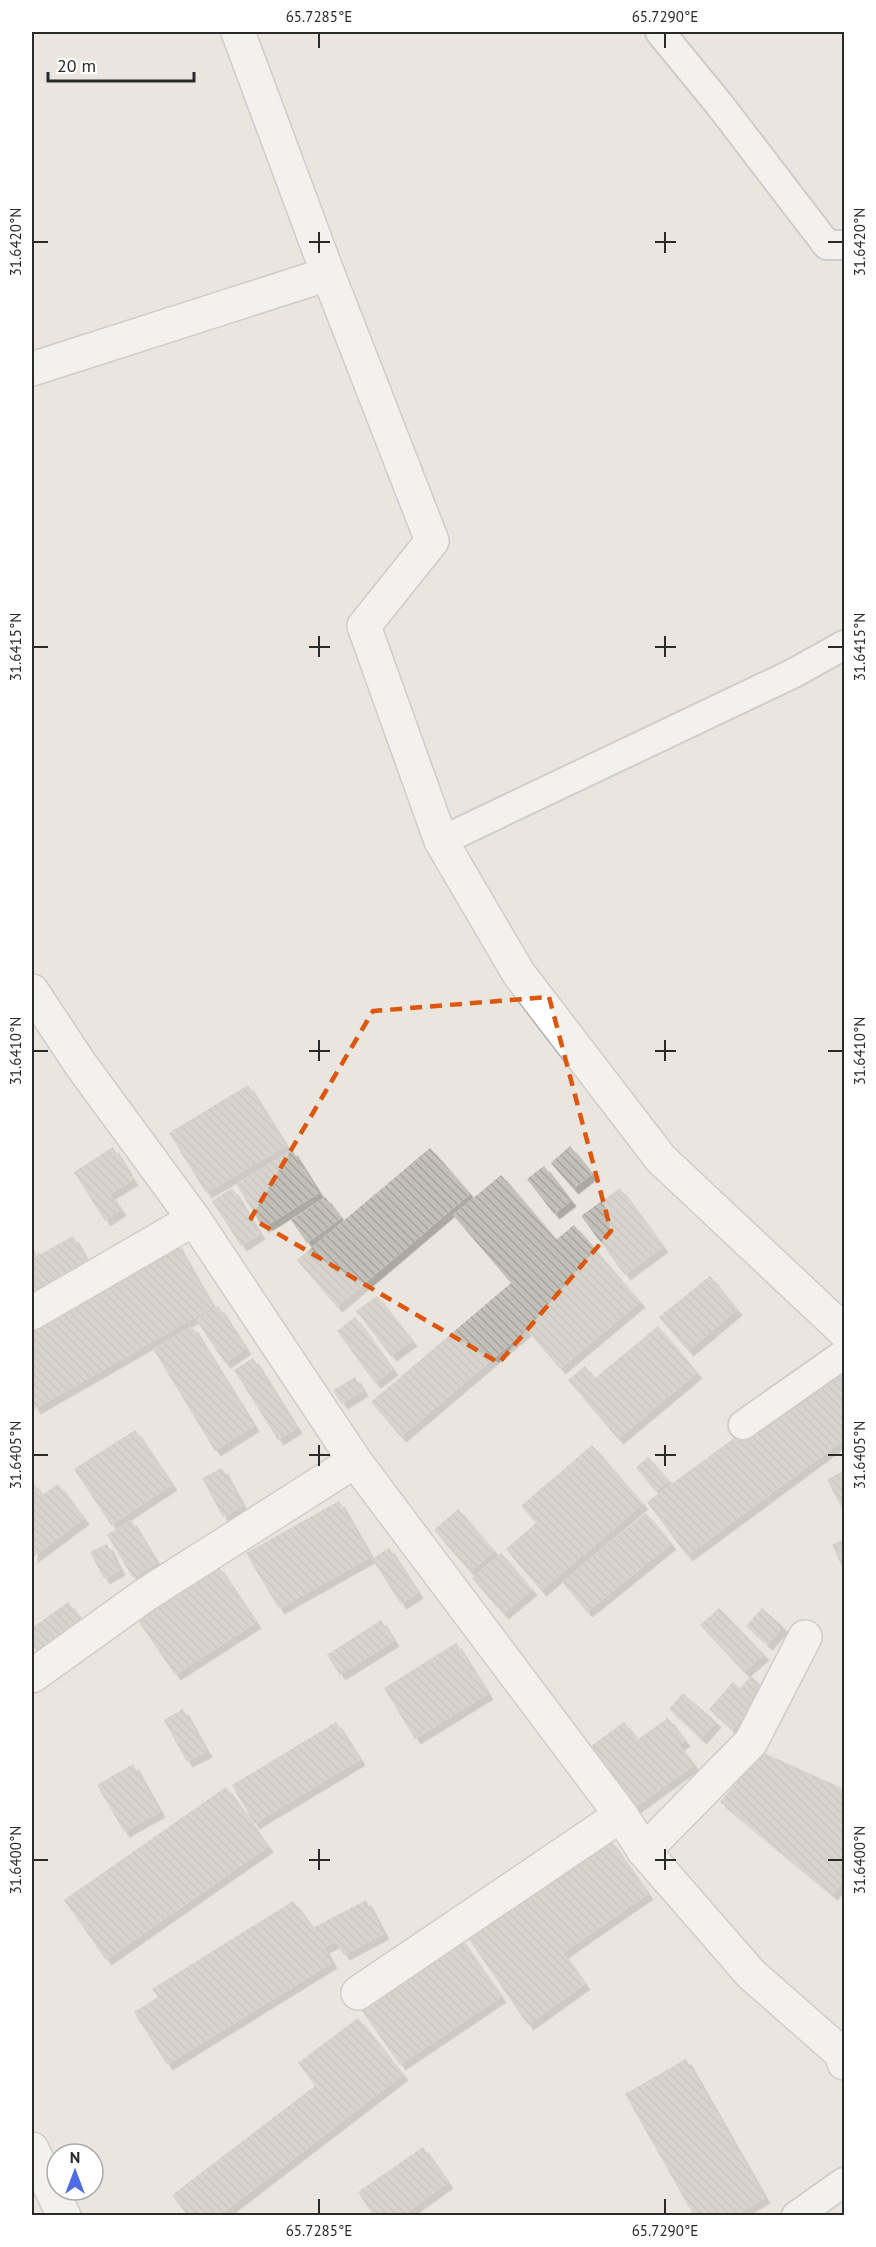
<svg xmlns="http://www.w3.org/2000/svg" width="876" height="2247" viewBox="0 0 876 2247" font-family="'PT Sans',sans-serif">
  <style>
    .building { fill: url(#building-back-hatch); filter: url(#shadow) }
    .lines { fill: none; stroke-linecap: round; stroke-linejoin: round }
    .service-casing { stroke: #aeb0b9; stroke-width: 32 }
    .minor-casing { stroke: #aeb0b9; stroke-width: 36 }
    .service { stroke: #fff; stroke-width: 28 }
    .minor { stroke: #fff; stroke-width: 33 }
    .marked { fill: none; stroke: #de570e; stroke-width: 4.5; stroke-dasharray: 12 8; stroke-linejoin: round }
    .ticks { fill: none; stroke: #2a2a2a; stroke-width: 2 }
    .neatline { fill: none; stroke: #2a2a2a; stroke-width: 2 }
    .ticks-label { font-size: 15px; text-anchor: middle; fill: #2a2a2a }
  </style>
  <defs>
    <pattern id="building-back-hatch" width="6" height="6" patternUnits="userSpaceOnUse" patternTransform="scale(1.5)"><rect width="6" height="6" fill="#c3bfb9"/><path d="M-1 5l2 2M0 0l6 6M5-1l2 2" fill="none" stroke="#a8a49f"/></pattern>
    <filter id="shadow"><feDropShadow dx="5.5" dy="5.5" stdDeviation="0" flood-color="#0004"/></filter>
  </defs>
  <rect width="100%" height="100%" fill="#eae5de"/>
  <!-- building -->
  <g class="building">
    <path d="M248,1085L286,1146L206,1193L169,1133Z"/>
    <path d="M570,1146L592,1174L573,1189L551,1163Z"/>
    <path d="M113,1147L133,1180L110,1194L121,1210L105,1221L74,1172Z"/>
    <path d="M430,1148L470,1194L337,1307L297,1260Z"/>
    <path d="M292,1150L319,1193L263,1228L236,1184Z"/>
    <path d="M544,1166L571,1201L554,1214L527,1179Z"/>
    <path d="M501,1175L556,1240L574,1225L640,1302L560,1369L527,1330L401,1437L371,1402L511,1283L453,1215Z"/>
    <path d="M232,1188L260,1234L241,1246L212,1201Z"/>
    <path d="M620,1188L663,1247L625,1275L581,1216Z"/>
    <path d="M325,1197L341,1218L307,1243L291,1220Z"/>
    <path d="M73,1236L90,1267L32,1299V1245L37,1256Z"/>
    <path d="M176,1243L213,1307L35,1409L32,1403V1326Z"/>
    <path d="M710,1276L737,1310L688,1351L659,1317Z"/>
    <path d="M377,1296L412,1341L391,1356L356,1311Z"/>
    <path d="M218,1306L246,1349L225,1363L196,1320Z"/>
    <path d="M355,1317L393,1370L375,1383L337,1331Z"/>
    <path d="M192,1326L254,1426L215,1451L153,1349Z"/>
    <path d="M658,1326L697,1373L618,1439L568,1380L585,1366L594,1379Z"/>
    <path d="M253,1358L297,1428L278,1440L234,1370Z"/>
    <path d="M838,1362L844,1371V1440L687,1556L647,1502Z"/>
    <path d="M355,1377L363,1391L342,1404L333,1390Z"/>
    <path d="M135,1430L172,1485L111,1525L74,1469Z"/>
    <path d="M592,1445L643,1504L541,1591L506,1549L536,1523L521,1506Z"/>
    <path d="M648,1457L669,1481L656,1492L636,1468Z"/>
    <path d="M222,1468L243,1506L223,1517L202,1478Z"/>
    <path d="M844,1470V1512L827,1480Z"/>
    <path d="M32,1481L42,1495L58,1484L84,1519L32,1558Z"/>
    <path d="M339,1501L371,1557L279,1609L246,1553Z"/>
    <path d="M458,1509L494,1551L470,1572L434,1530Z"/>
    <path d="M646,1513L671,1544L587,1612L562,1582Z"/>
    <path d="M131,1520L157,1563L133,1578L107,1535Z"/>
    <path d="M844,1539V1571L832,1545Z"/>
    <path d="M107,1544L120,1570L104,1579L90,1552Z"/>
    <path d="M389,1548L418,1593L401,1604L372,1559Z"/>
    <path d="M501,1553L532,1590L503,1614L472,1578Z"/>
    <path d="M218,1566L256,1623L175,1675L137,1619Z"/>
    <path d="M68,1602L83,1622L38,1654L32,1644V1628Z"/>
    <path d="M719,1608L764,1655L744,1672L700,1625Z"/>
    <path d="M762,1608L783,1627L767,1645L746,1626Z"/>
    <path d="M381,1620L394,1641L340,1675L327,1655Z"/>
    <path d="M456,1643L488,1694L415,1739L384,1688Z"/>
    <path d="M751,1676L767,1691L732,1730L709,1709L733,1682L740,1688Z"/>
    <path d="M683,1693L716,1722L701,1739L669,1709Z"/>
    <path d="M183,1709L207,1752L187,1762L164,1720Z"/>
    <path d="M668,1718L685,1741L679,1745L694,1765L635,1808L590,1747L624,1722L637,1740Z"/>
    <path d="M336,1722L360,1760L254,1824L232,1785Z"/>
    <path d="M762,1752L844,1789V1881L832,1895L720,1802Z"/>
    <path d="M133,1764L160,1812L124,1832L97,1785Z"/>
    <path d="M226,1787L268,1847L106,1960L64,1900Z"/>
    <path d="M610,1840L648,1894L563,1953L585,1984L528,2025L468,1938Z"/>
    <path d="M366,1900L384,1934L344,1955L336,1942L324,1948L332,1963L167,2065L134,2012L158,1997L152,1989L293,1901L313,1928Z"/>
    <path d="M460,1938L501,1997L400,2065L359,2007Z"/>
    <path d="M358,2018L403,2075L219,2216H188L172,2195L315,2086L298,2063Z"/>
    <path d="M686,2059L765,2198L735,2216H694L625,2094Z"/>
    <path d="M423,2147L448,2183L402,2216H373L358,2192Z"/>
  </g>
  <g class="lines">
    <!-- service casing -->
    <g class="service-casing">
      <g id="service">
        <path d="M660,32L719,104L827,245H844"/>
        <path d="M441,841L794,673L844,645"/>
        <path d="M743,1425L844,1354"/>
        <path d="M796,2216L844,2182"/>
      </g>
    </g>
    <!-- minor casing -->
    <g class="minor-casing">
      <g id="minor">
        <path d="M238,32L328,274L432,541L364,626L441,841L519,974L661,1159L844,1331"/>
        <path d="M32,369L328,274"/>
        <path d="M32,991L81,1065L194,1219L355,1461L621,1815L644,1851L751,1974L841,2053L844,2063"/>
        <path d="M32,1313L194,1219"/>
        <path d="M32,1676L145,1595L355,1461"/>
        <path d="M644,1851L751,1742L805,1637"/>
        <path d="M358,1993L621,1815"/>
        <path d="M32,2149L64,2216"/>
      </g>
    </g>
    <!-- service -->
    <use href="#service" class="service"/>
    <!-- minor -->
    <use href="#minor" class="minor"/>
  </g>
  <!-- marked area -->
  <path d="M0 0H876V2247H0ZM549,997L611,1231L499,1363L251,1218L373,1011Z" fill="#eae5de" fill-opacity=".55" fill-rule="evenodd"/>
  <path class="marked" d="M549,997L611,1231L499,1363L251,1218L373,1011Z"/>
  <!-- ticks -->
  <path class="ticks" d="M319,33V48M665,33V48M319,232V253M665,232V253M33,242H48M309,242H330M655,242H676M828,242H843M319,636V657M665,636V657M33,647H48M309,647H330M655,647H676M828,647H843M319,1040V1061M665,1040V1061M33,1051H48M309,1051H330M655,1051H676M828,1051H843M319,1445V1466M665,1445V1466M33,1455H48M309,1455H330M655,1455H676M828,1455H843M319,1849V1870M665,1849V1870M33,1860H48M309,1860H330M655,1860H676M828,1860H843M319,2199V2214M665,2199V2214"/>
  <!-- border -->
  <rect width="876" height="2247" fill="none" stroke="#ffffff" stroke-width="66"/>
  <!-- north arrow -->
  <g transform="translate(75 2172)"><circle r="28" fill="#ffffff" stroke="#aaaaaa" stroke-width="1.5"/>
  <path d="M0-4.5L10 22L0 15L-10 22Z" fill="#506be6"/>
  <text y="-9" font-size="16" font-weight="bold" text-anchor="middle" fill="#2a2a2a">N</text>
  </g>
  <!-- scale -->
  <path d="M48 72v9h146v-9" fill="none" stroke="#2a2a2a" stroke-width="3"/>
  <text x="57" y="72" font-size="18" fill="#2a2a2a" stroke="#ffffff" stroke-width="4.5" paint-order="stroke">20 m</text>
  <rect x="33" y="33" width="810" height="2181" class="neatline"/>
  <g class="ticks-label">
    <text x="319" y="22">65.7285°E</text>
    <text x="665" y="22">65.7290°E</text>
    <text transform="translate(16 242) rotate(-90)" y="5">31.6420°N</text>
    <text transform="translate(860 242) rotate(-90)" y="5">31.6420°N</text>
    <text transform="translate(16 647) rotate(-90)" y="5">31.6415°N</text>
    <text transform="translate(860 647) rotate(-90)" y="5">31.6415°N</text>
    <text transform="translate(16 1051) rotate(-90)" y="5">31.6410°N</text>
    <text transform="translate(860 1051) rotate(-90)" y="5">31.6410°N</text>
    <text transform="translate(16 1455) rotate(-90)" y="5">31.6405°N</text>
    <text transform="translate(860 1455) rotate(-90)" y="5">31.6405°N</text>
    <text transform="translate(16 1860) rotate(-90)" y="5">31.6400°N</text>
    <text transform="translate(860 1860) rotate(-90)" y="5">31.6400°N</text>
    <text x="319" y="2236">65.7285°E</text>
    <text x="665" y="2236">65.7290°E</text>
  </g>
</svg>
